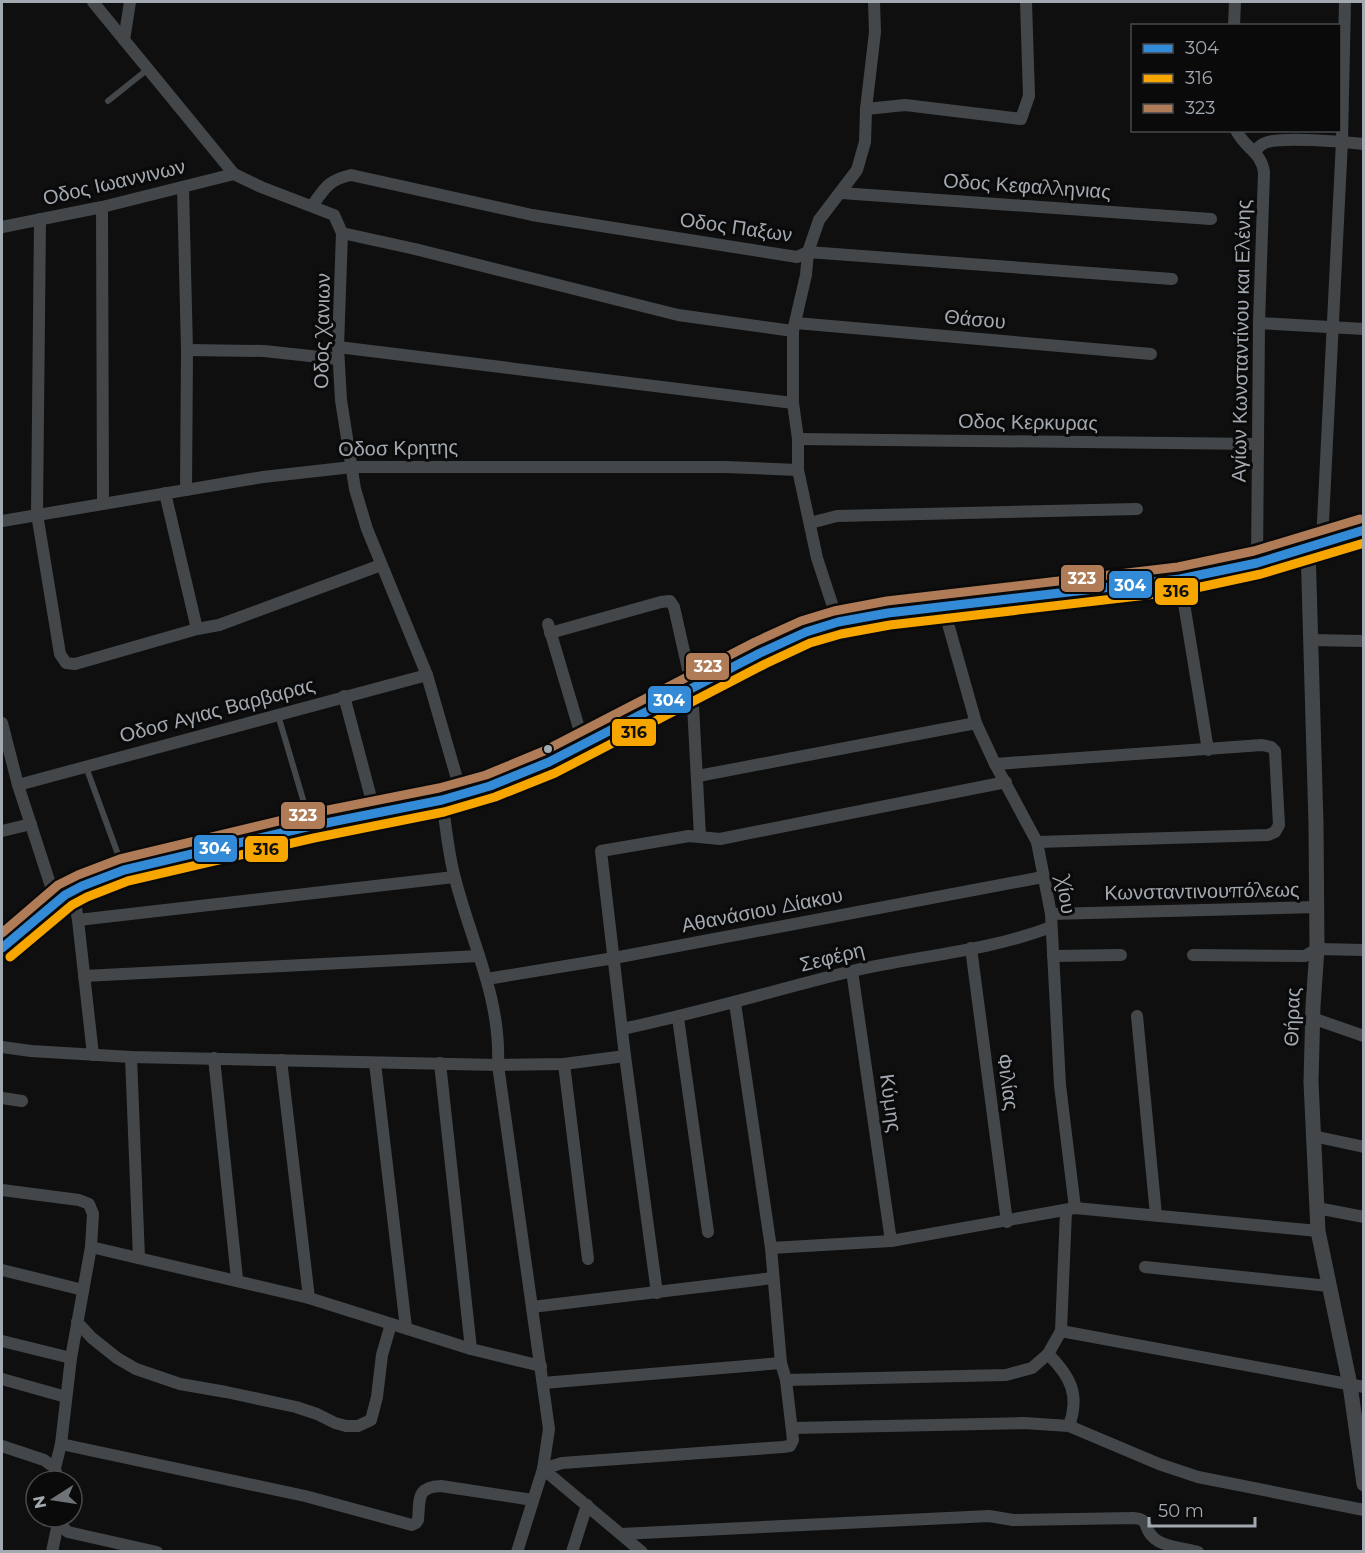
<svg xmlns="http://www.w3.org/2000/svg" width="1365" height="1553" viewBox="0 0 1365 1553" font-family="Montserrat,sans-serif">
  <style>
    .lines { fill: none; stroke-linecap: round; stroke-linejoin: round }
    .service { stroke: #444749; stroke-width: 6 }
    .minor { stroke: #444749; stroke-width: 12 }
    .tertiary { stroke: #444749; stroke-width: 15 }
    .secondary { stroke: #484b4d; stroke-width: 18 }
    .bus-1-casing { stroke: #0a0a0b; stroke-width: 14 }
    .bus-2-casing { stroke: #0a0a0b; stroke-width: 14 }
    .bus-3-casing { stroke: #0a0a0b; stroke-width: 14 }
    .bus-1 { stroke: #338bd7; stroke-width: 9 }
    .bus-2 { stroke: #f7a600; stroke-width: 9 }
    .bus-3 { stroke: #b07c57; stroke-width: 9 }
    .bus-dot { fill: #a2a9b0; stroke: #0a0a0b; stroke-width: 2 }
    .labels { text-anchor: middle; stroke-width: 6; stroke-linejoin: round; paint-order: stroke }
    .street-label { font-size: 20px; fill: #a2a9b0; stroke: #0a0a0b }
    .line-badge { stroke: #0a0a0b; stroke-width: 2 }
    .badge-label { font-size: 16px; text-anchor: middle; font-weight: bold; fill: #fff }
    .pale-badge-label { font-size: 16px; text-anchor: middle; font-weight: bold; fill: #111 }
  </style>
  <rect width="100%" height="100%" fill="#0f0f10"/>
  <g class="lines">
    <!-- service -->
    <g class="service">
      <path d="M108,101L148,69"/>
      <path d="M278,715L310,823"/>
      <path d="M86,767L123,868"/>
    </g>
    <!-- minor -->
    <g class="minor">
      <path d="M93,2L234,174L261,187L334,215L342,233L338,347L341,400L355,489L367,529L427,675L462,796"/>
      <path d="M1234,26L1235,2"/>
      <path d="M124,40L130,2"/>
      <path d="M866,109L905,105L1021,119L1029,96L1026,2"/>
      <path d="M1236,130C1245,149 1261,151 1264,172L1259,323L1257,563"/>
      <path d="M1254,152C1257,149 1261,144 1265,143C1279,136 1346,142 1364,144"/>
      <path d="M183,187L187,350L186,490"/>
      <path d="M841,193L1211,219"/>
      <path d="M312,206C325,188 328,180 351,175L532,215L797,257L808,252L1172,279"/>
      <path d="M102,207L103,504"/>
      <path d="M40,219L37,514L60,654L66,663L75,664L197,629L219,625L381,565"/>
      <path d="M2,227L102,207L234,174"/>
      <path d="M342,233L415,249L678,315L793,331"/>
      <path d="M796,323L1151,354"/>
      <path d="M1259,323L1364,329"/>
      <path d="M338,347L793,403"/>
      <path d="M187,350L264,351L338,359"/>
      <path d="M798,439L1258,444"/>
      <path d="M165,493L197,629"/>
      <path d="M2,521L263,477L352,467H726L798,470"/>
      <path d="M810,523L837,516L1137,509"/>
      <path d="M1322,542L1342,141L1345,2"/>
      <path d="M1180,579L1208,750"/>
      <path d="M943,606L976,723L995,764L1037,842L1051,914L1060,1085L1075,1208"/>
      <path d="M838,622L817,558L798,470V439L793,403V331L806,275L808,252L819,220L857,170L865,142L866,109L875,32L874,2"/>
      <path d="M548,624L584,745"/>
      <path d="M550,633L661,602L670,601L674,607L692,687L700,836"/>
      <path d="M1310,640L1364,641"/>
      <path d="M344,696L375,813"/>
      <path d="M2,723L18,785L56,902"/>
      <path d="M995,764L1262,745L1271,747L1275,751L1279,825L1275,832L1268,835L1037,842"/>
      <path d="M698,776L976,723"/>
      <path d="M18,785L427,675"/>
      <path d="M442,800C446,826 448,853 455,878C471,942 501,997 498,1065L549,1429L543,1469L517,1552"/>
      <path d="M2,831L31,824"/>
      <path d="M73,891L78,920L93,1055"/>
      <path d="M1051,914L1317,907"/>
      <path d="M78,920L454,877"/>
      <path d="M971,948L1007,1222"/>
      <path d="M1193,955L1305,956L1317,949L1364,950"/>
      <path d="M1053,956L1121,955"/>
      <path d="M852,971L891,1241"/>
      <path d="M84,976L479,956"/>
      <path d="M487,979L614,958L1043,877"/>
      <path d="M1137,1016L1156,1215"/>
      <path d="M678,1018L708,1232"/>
      <path d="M1312,1018L1364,1036"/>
      <path d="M622,1029C699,1013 775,990 852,971C917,956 989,951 1051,927"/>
      <path d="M2,1047L31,1051L131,1057L498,1065L564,1064L625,1056"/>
      <path d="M131,1057L139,1258"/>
      <path d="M214,1058L237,1279"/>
      <path d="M281,1060L309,1298"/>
      <path d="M375,1063L406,1328"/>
      <path d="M440,1063L471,1349"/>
      <path d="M564,1064L588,1259"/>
      <path d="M2,1098L22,1101"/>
      <path d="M1313,1136L1364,1147"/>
      <path d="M2,1190L79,1200L89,1204L93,1214L91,1247L71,1358L61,1444L55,1468"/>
      <path d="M1317,1208L1364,1217"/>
      <path d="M91,1247L309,1298L471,1349L541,1366"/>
      <path d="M771,1248L891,1241L1075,1208L1318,1231"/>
      <path d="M1145,1267L1329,1286"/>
      <path d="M2,1270L83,1290"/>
      <path d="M657,1293L625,1056L601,851L689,836L720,839L1006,782"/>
      <path d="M532,1307L773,1278"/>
      <path d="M77,1322L92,1338L117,1358L136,1369L180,1384L226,1392L296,1407L317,1414L335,1423L346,1426H358L371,1420L377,1397L382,1355L391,1324"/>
      <path d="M1061,1331L1364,1387"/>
      <path d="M2,1341L71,1358"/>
      <path d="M1048,1354C1071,1377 1080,1395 1069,1426"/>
      <path d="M2,1379L66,1397"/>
      <path d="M786,1380L1006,1375L1032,1368L1048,1354L1061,1331L1066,1211"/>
      <path d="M543,1383L781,1363"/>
      <path d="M792,1428L1024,1423L1069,1426L1159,1464L1198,1477L1364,1510"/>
      <path d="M61,1444L305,1496L412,1525L416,1523L418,1520C420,1499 416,1487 441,1486L533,1500"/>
      <path d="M2,1446L44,1460L55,1468L58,1481"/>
      <path d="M543,1469L562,1463L783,1447L790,1446L793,1440L786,1380L781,1363L771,1248L735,1003"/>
      <path d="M543,1469L642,1552"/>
      <path d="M57,1517L58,1523L68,1532L157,1552"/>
      <path d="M621,1534L989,1516L1013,1520L1133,1518C1150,1519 1143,1527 1152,1536C1161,1547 1184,1548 1198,1552"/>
      <path d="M52,1552L58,1523"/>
      <path d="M572,1552L587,1505"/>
    </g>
    <!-- tertiary -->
    <path class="tertiary" d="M1308,547L1316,824L1317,949L1313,1006L1311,1082L1318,1231L1350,1385L1364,1484"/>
    <!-- secondary -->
    <path class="secondary" d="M2,948L65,895L82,886L124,870L311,826L442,800L490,786L549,762L760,653L806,632L838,622L888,613L1180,579L1257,563L1364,530"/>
    <!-- bus-1 casing -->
    <g class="bus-1-casing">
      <path id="bus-1" d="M2,948L65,895L82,886L124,870L311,826L442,800L490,786L549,762L760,653L806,632L838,622L888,613L1180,579L1257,563L1364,530"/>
    </g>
    <!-- bus-2 casing -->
    <g class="bus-2-casing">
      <path id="bus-2" d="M10,957L72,905L87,897L128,881L314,838L444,812L495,797L555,773L765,664L810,643L841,634L890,625L1182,591L1261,574L1364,543"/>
    </g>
    <!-- bus-3 casing -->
    <g class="bus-3-casing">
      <path id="bus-3" d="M2,933L58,885L78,875L120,859L308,814L439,788L486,775L544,751L755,642L801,621L834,611L887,601L1178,567L1254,551L1360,519"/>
    </g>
    <!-- bus-1 -->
    <use href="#bus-1" class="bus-1"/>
    <!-- bus-2 -->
    <use href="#bus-2" class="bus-2"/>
    <!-- bus-3 -->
    <use href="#bus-3" class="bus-3"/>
  </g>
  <!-- markers -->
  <circle class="bus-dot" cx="548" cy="749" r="5"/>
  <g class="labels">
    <!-- street labels -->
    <g class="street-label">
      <text transform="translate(114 182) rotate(-13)" y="7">Οδος Ιωαννινων</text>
      <text transform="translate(1027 186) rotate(4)" y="7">Οδος Κεφαλληνιας</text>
      <text transform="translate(736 227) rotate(8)" y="7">Οδος Παξων</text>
      <text transform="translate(975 319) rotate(5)" y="7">Θάσου</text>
      <text transform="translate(322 331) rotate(-89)" y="7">Οδος Χανιων</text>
      <text transform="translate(1241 341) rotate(-89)" y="7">Αγίων Κωνσταντίνου και Ελένης</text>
      <text transform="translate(1028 422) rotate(1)" y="7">Οδος Κερκυρας</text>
      <text transform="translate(398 448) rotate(-1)" y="7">Οδοσ Κρητης</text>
      <text transform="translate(217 710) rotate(-15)" y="7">Οδοσ Αγιας Βαρβαρας</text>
      <text transform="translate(1202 891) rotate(-1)" y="7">Κωνσταντινουπόλεως</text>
      <text transform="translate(1066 895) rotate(81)" y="7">Χίου</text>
      <text transform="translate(762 910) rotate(-11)" y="7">Αθανάσιου Δίακου</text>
      <text transform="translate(832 957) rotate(-14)" y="7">Σεφέρη</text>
      <text transform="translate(1292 1017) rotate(-88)" y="7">Θήρας</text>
      <text transform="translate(1008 1082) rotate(82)" y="7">Φιλίας</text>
      <text transform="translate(891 1103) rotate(82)" y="7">Κύμης</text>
    </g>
  </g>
  <g class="line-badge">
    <rect x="1060" y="564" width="45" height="29" rx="6" fill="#b07c57"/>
    <rect x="1108" y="570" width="45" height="29" rx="6" fill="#338bd7"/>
    <rect x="1154" y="577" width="45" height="29" rx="6" fill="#f7a600"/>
    <rect x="685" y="652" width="45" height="29" rx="6" fill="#b07c57"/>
    <rect x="647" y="685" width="45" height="29" rx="6" fill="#338bd7"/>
    <rect x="611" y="718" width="46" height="29" rx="6" fill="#f7a600"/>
    <rect x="280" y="801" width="46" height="29" rx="6" fill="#b07c57"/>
    <rect x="193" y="834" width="45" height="29" rx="6" fill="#338bd7"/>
    <rect x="244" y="835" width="45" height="28" rx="6" fill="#f7a600"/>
  </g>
  <g class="badge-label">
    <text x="1082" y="584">323</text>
    <text x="1130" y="591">304</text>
    <text x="708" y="672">323</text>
    <text x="669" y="706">304</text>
    <text x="303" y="821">323</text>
    <text x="215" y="854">304</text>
  </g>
  <g class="pale-badge-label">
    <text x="1176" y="597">316</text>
    <text x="634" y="738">316</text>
    <text x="266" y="855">316</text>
  </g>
  <!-- border -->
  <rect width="1365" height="1553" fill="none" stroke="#a2a9b0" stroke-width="6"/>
  <!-- legend -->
  <rect x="1131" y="24" width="210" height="108" fill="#0a0a0b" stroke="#474a4d" stroke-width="1.5"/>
  <rect x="1143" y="44" width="30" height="9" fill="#338bd7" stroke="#474a4d" stroke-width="1.5"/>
  <text x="1185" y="54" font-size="18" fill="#a2a9b0">304</text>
  <rect x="1143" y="74" width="30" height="9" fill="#f7a600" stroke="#474a4d" stroke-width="1.5"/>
  <text x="1185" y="84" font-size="18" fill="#a2a9b0">316</text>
  <rect x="1143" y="104" width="30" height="9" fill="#b07c57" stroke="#474a4d" stroke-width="1.5"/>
  <text x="1185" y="114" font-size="18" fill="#a2a9b0">323</text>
  <!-- north arrow -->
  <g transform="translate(54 1499) rotate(258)"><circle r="28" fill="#0a0a0b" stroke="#474a4d" stroke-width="1.5"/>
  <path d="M0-4.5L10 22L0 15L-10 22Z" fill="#6f7378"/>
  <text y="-9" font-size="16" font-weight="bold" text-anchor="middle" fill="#a2a9b0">N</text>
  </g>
  <!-- scale -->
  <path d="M1149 1517v9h106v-9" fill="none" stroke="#a2a9b0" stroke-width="3"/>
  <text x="1158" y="1517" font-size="18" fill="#a2a9b0" stroke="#0a0a0b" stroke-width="4.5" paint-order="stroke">50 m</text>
</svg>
